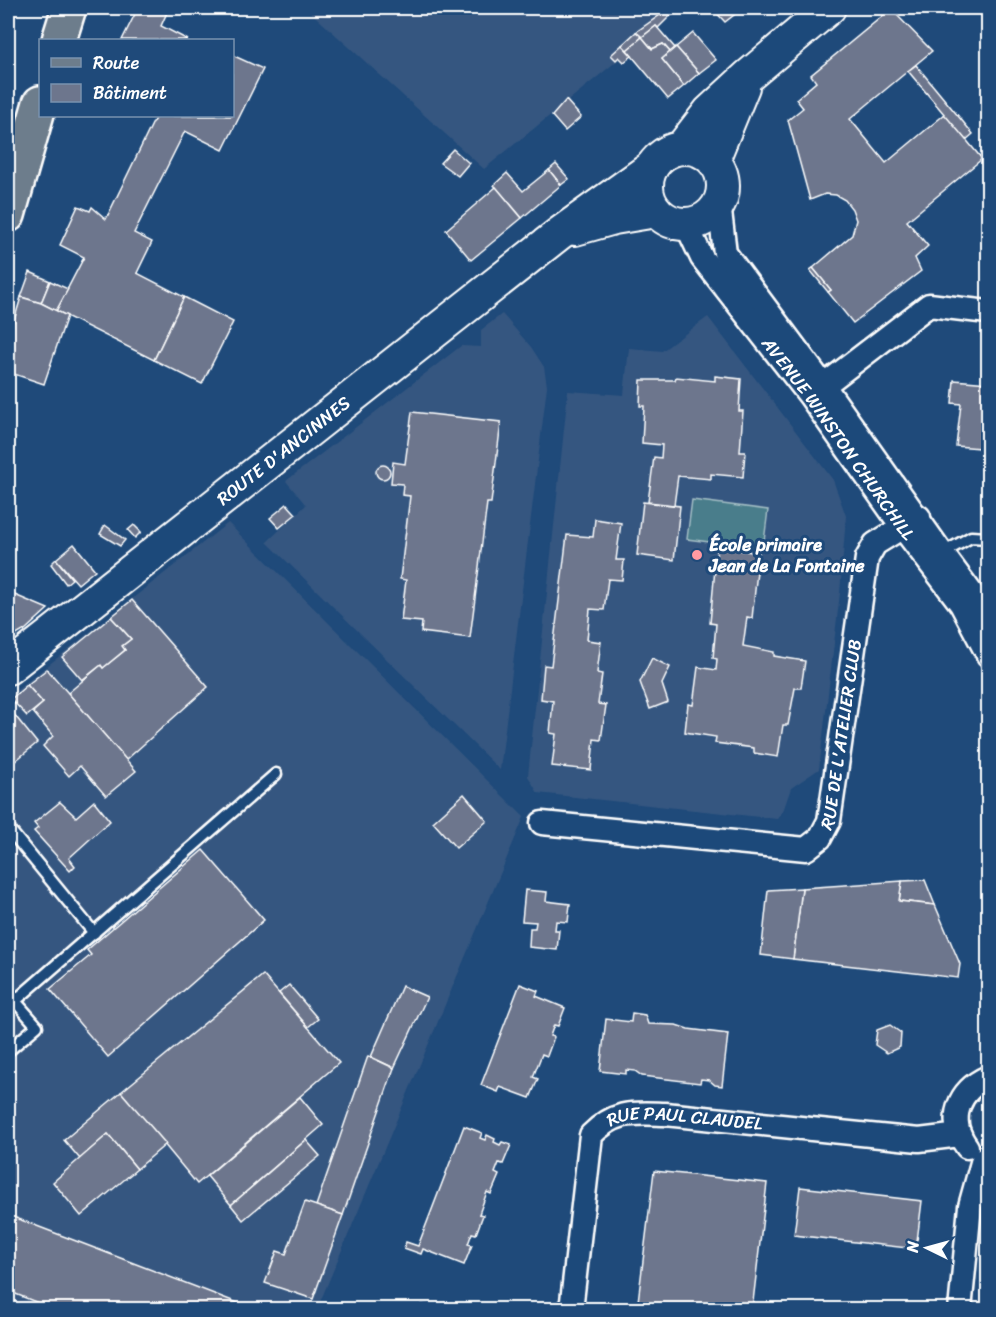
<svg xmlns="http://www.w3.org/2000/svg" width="996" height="1317" viewBox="0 0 996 1317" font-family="Sriracha,sans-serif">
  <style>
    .built { fill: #365780 }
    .green { fill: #497d8b; stroke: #a4bec5; stroke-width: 1.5 }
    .building { fill: #6d768d; stroke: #fff; stroke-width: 1.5 }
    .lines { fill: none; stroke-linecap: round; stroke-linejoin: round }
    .lane-casing { stroke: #fff; stroke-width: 15 }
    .street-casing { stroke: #fff; stroke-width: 27 }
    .secondary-casing { stroke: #fff; stroke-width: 36 }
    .primary-casing { stroke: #fff; stroke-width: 38 }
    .lane { stroke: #1f4a7a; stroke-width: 10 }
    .street { stroke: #1f4a7a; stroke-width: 22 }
    .secondary { stroke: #1f4a7a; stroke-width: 32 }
    .primary { stroke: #6d7d8c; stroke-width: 33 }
    .poi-dot { fill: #ff9aa2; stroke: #1f4a7a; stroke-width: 2 }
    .labels { text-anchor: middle; stroke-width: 6; stroke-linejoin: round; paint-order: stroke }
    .street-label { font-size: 18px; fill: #fff; stroke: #1f4a7a }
    .poi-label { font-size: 18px; font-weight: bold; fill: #fff; stroke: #1f4a7a; text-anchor: start }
  </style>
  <rect width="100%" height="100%" fill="#1f4a7a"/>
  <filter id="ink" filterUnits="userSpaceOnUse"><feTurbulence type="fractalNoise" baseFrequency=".0167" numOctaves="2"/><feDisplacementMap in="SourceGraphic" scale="12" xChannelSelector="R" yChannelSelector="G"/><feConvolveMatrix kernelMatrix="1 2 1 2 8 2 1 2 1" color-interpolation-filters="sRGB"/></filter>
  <g filter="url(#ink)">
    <!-- built -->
    <g class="built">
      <path d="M306,8H682L484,169Z"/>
      <path d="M502,314L531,347L544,367L547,386L500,770L267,542L306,505L286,481L461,346L481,347V330Z"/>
      <path d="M708,317L833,480L846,516L840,593L819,769L791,788L783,811L777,819L538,793L528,776L568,391L624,395L629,348L662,351Z"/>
      <path d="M228,523L524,817L317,1309L26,1310L8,1303V697Z"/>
    </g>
    <!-- green -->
    <path class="green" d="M692,500L768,510L763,549L687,539Z"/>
    <!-- building -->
    <g class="building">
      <path d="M8,8H13L8,27Z"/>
      <path d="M138,8H169L161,26L188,40H122Z"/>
      <path d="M670,8L674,12L658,28L656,26L642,37L636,32Z"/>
      <path d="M712,8H743L725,22Z"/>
      <path d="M891,9L932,51L850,119L886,163L945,114L982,159L907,221L928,246L915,258L921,271L853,323L828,292L831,290L813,268L852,235L856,220L852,209L845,200L836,195L825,194L810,200L788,120L803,108L796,99L816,82L811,75Z"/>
      <path d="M656,26L675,48L670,52L663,44L652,49L642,37Z"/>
      <path d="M636,32L642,37L627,50L622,45Z"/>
      <path d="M693,33L716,60L699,73L676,47Z"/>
      <path d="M642,37L652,49L663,44L670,52L662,59L684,86L668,99L627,50Z"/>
      <path d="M622,45L632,56L624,62L619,57L616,60L611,55Z"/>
      <path d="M676,47L699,73L684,86L662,59Z"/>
      <path d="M232,55L263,69L223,150L185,131L134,233L152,242L137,273L184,297L154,360L56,311L84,257L60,245L78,206L90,211L92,207L106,219L156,116H154H232Z"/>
      <path d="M916,65L973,134L966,140L908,71Z"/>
      <path d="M566,100L581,117L565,131L552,116Z"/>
      <path d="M453,149L469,163L458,176L440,163Z"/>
      <path d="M556,164L569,179L561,185L549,170Z"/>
      <path d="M549,170L561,185L522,218L494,185L507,173L523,191Z"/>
      <path d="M496,187L522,218L471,260L446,230Z"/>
      <path d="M813,268L831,290L828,292L810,270Z"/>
      <path d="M30,272L50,281L41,303L21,297Z"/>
      <path d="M50,281L68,289L56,311L41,303Z"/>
      <path d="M21,297L41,303L67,316L44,384L8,372V341Z"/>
      <path d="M184,297L233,322L202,384L154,360Z"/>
      <path d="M715,376L741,379L739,411H743L740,452H745L743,477L711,474V479L678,476L674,505L648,502L654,457L661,458L662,445L642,443L644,406H640L641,380H675L676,377L715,381Z"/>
      <path d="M954,380L988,383V442L980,441V448L956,446L961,404L952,403Z"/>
      <path d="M412,412L501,422L491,503H487L470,638L421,632L422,622L401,620L406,580L400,579L410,496L402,495L403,484L391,483L393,462L405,464Z"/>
      <circle cx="383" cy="472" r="7"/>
      <path d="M643,502L680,506L674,560L637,555Z"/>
      <path d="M287,504L296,514L279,528L270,518Z"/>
      <path d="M595,519L621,523L616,560H624L622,580L608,579L604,610L590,609L587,640L601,642L597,673L602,674L598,704L606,705L601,740L594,739L591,770L552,766L556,734L550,733L553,701L541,699L544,665L551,666L567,535L593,537Z"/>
      <path d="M105,525L125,540L120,546L100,534Z"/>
      <path d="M134,525L141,532L135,538L128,530Z"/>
      <path d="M74,544L95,570L78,584L56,559Z"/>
      <path d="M717,547L759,553L752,618L747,617L743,646L774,652V656L805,661L801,688H795L788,725H783L778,757L754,753V748L715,743L716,737L685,732L688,704L693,705L698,667L716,670L717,659L713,658L716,624L710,623Z"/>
      <path d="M56,559L72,579L66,584L51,564Z"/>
      <path d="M10,593L48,609L25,630L8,640V596Z"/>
      <path d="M132,600L208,687L126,760L68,693L101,665L103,668L125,650L122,646L131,639L111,617Z"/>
      <path d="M111,617L131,639L122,646L125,650L103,668L101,665L82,680L62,657Z"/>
      <path d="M652,658L670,667L662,684L668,702L650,709L640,682Z"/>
      <path d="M47,669L136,771L106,796L80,766L69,776L43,746L53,736L33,712L43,703L27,685Z"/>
      <path d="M27,685L43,703L27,716L11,699Z"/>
      <path d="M8,707L37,743L8,767Z"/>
      <path d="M464,794L487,821L456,848L433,822Z"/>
      <path d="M94,801L110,821L69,858L75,866L70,871L34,831L38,828L34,823L60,802L76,817Z"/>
      <path d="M203,850L264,920L108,1057L50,989L91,955L87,950Z"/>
      <path d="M925,880L935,905L899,901L902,881Z"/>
      <path d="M902,881L899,901L935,905L960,964L958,978L793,959L802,888Z"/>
      <path d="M802,888L793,959L761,955L768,890Z"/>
      <path d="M525,890L547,892L546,901L570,904L568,922L556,921L555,930H559L557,950L529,947L530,928H535L536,922L522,921Z"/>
      <path d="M263,975L339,1063L197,1184L121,1092Z"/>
      <path d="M520,984L538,991L536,996L565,1008L558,1026L554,1025L550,1036L554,1037L547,1056L542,1054L533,1077L538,1079L530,1098L500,1087L498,1092L481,1085Z"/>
      <path d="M289,985L318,1019L308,1027L279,993Z"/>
      <path d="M402,986L427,997L394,1068L371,1057Z"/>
      <path d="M632,1013L645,1015L648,1024L676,1025L688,1029L728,1034L722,1086L715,1085L709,1080L701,1079L700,1083L642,1076L635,1071L626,1070V1074L600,1071L606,1019L631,1022Z"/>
      <path d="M890,1025L901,1033L900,1047L887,1053L875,1045L877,1030Z"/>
      <path d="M368,1056L394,1068L343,1215L316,1206Z"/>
      <path d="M121,1092L166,1144L137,1169L108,1134L80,1159L64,1140Z"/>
      <path d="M300,1097L323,1125L231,1205L207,1176Z"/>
      <path d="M464,1126L482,1133L480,1138L485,1140L487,1135L495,1139L494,1142L500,1145L502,1142L511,1145L503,1164L499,1163L495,1173L499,1175L491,1194L487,1192L479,1214L483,1215L476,1234L472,1233L468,1244L472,1245L464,1265L423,1249L421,1254L404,1248L406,1242L418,1246Z"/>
      <path d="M108,1134L137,1169L81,1216L53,1182Z"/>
      <path d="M306,1140L320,1156L243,1220L231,1205Z"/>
      <path d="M654,1171L767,1183L752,1310H637Z"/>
      <path d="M800,1187L922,1201L916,1249L794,1235Z"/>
      <path d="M305,1202L343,1215L313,1299L265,1283L277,1251L286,1254Z"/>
      <path d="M8,1215L123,1259L256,1310H56L8,1291Z"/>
      <path d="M421,1305L456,1308L457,1310H421Z"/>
    </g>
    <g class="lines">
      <!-- lane casing -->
      <g class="lane-casing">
        <g id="lane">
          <path d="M941,554L971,537L988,538"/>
          <path d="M8,828L94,933"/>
          <path d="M8,992L15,1001L276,774"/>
          <path d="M8,1051L37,1026L15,1001"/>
        </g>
      </g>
      <!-- street casing -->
      <g class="street-casing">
        <g id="street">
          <path d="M719,203L725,253L824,386L942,553L988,615"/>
          <path id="s1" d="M686,224L702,258L810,396L903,528L961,604L988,655"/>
          <path d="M814,393L929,305L988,312"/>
          <path id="s2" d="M542,823L806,849L820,838L829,821L867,558L875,544L919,517"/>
          <path d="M967,1147C946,1119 959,1090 988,1077"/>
          <path id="s3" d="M571,1310L591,1135C616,1110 633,1113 665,1114L919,1140L960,1135"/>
          <path d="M960,1310L970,1206L983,1159"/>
        </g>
      </g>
      <!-- secondary casing -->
      <g class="secondary-casing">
        <g id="secondary">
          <path d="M681,148L709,112L748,76L829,8"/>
          <circle cx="685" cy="186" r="38"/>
          <path d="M713,160L743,87"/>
          <path d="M575,229L614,218L656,211"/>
          <path id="s4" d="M8,668L560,233L652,167"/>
        </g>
      </g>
      <!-- primary casing -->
      <g class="primary-casing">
        <g id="primary">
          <path d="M59,40L69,8"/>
          <path d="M8,215L40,103"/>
        </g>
      </g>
      <!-- lane -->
      <use href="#lane" class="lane"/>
      <!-- street -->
      <use href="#street" class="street"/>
      <!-- secondary -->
      <use href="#secondary" class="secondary"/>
      <!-- primary -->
      <use href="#primary" class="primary"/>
    </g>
  </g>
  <!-- markers -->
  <circle class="poi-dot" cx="697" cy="555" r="6"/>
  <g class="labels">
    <!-- street labels -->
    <g class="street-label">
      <text dy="6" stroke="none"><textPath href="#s1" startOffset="264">AVENUE WINSTON CHURCHILL</textPath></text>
      <text dy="6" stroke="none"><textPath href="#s4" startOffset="351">ROUTE D'ANCINNES</textPath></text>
      <text dy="6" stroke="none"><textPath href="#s2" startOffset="390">RUE DE L'ATELIER CLUB</textPath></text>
      <text dy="6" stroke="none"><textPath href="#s3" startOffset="276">RUE PAUL CLAUDEL</textPath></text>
    </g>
    <!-- poi labels -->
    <g class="poi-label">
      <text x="709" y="551">École primaire<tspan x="709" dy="21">Jean de La Fontaine</tspan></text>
    </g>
  </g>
  <!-- margin -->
  <rect width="996" height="1317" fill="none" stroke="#1f4a7a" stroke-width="30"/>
  <rect x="15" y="15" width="966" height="1287" fill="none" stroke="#fff" stroke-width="2" filter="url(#ink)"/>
  <!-- legend -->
  <rect x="39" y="39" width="195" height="78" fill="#1f4a7a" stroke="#7992af" stroke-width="1.5"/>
  <rect x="51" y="58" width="30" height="9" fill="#6d7d8c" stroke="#7992af" stroke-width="1.5"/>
  <text x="93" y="69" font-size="18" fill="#ffffff">Route</text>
  <rect x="51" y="84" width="30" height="18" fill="#6d768d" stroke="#7992af" stroke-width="1.5"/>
  <text x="93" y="99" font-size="18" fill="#ffffff">Bâtiment</text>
  <!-- north arrow -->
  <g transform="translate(927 1248) rotate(275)" stroke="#1f4a7a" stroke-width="4.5" paint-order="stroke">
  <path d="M0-4.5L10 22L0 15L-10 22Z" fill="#ffffff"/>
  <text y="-9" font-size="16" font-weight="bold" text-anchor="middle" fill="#ffffff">N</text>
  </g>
</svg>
